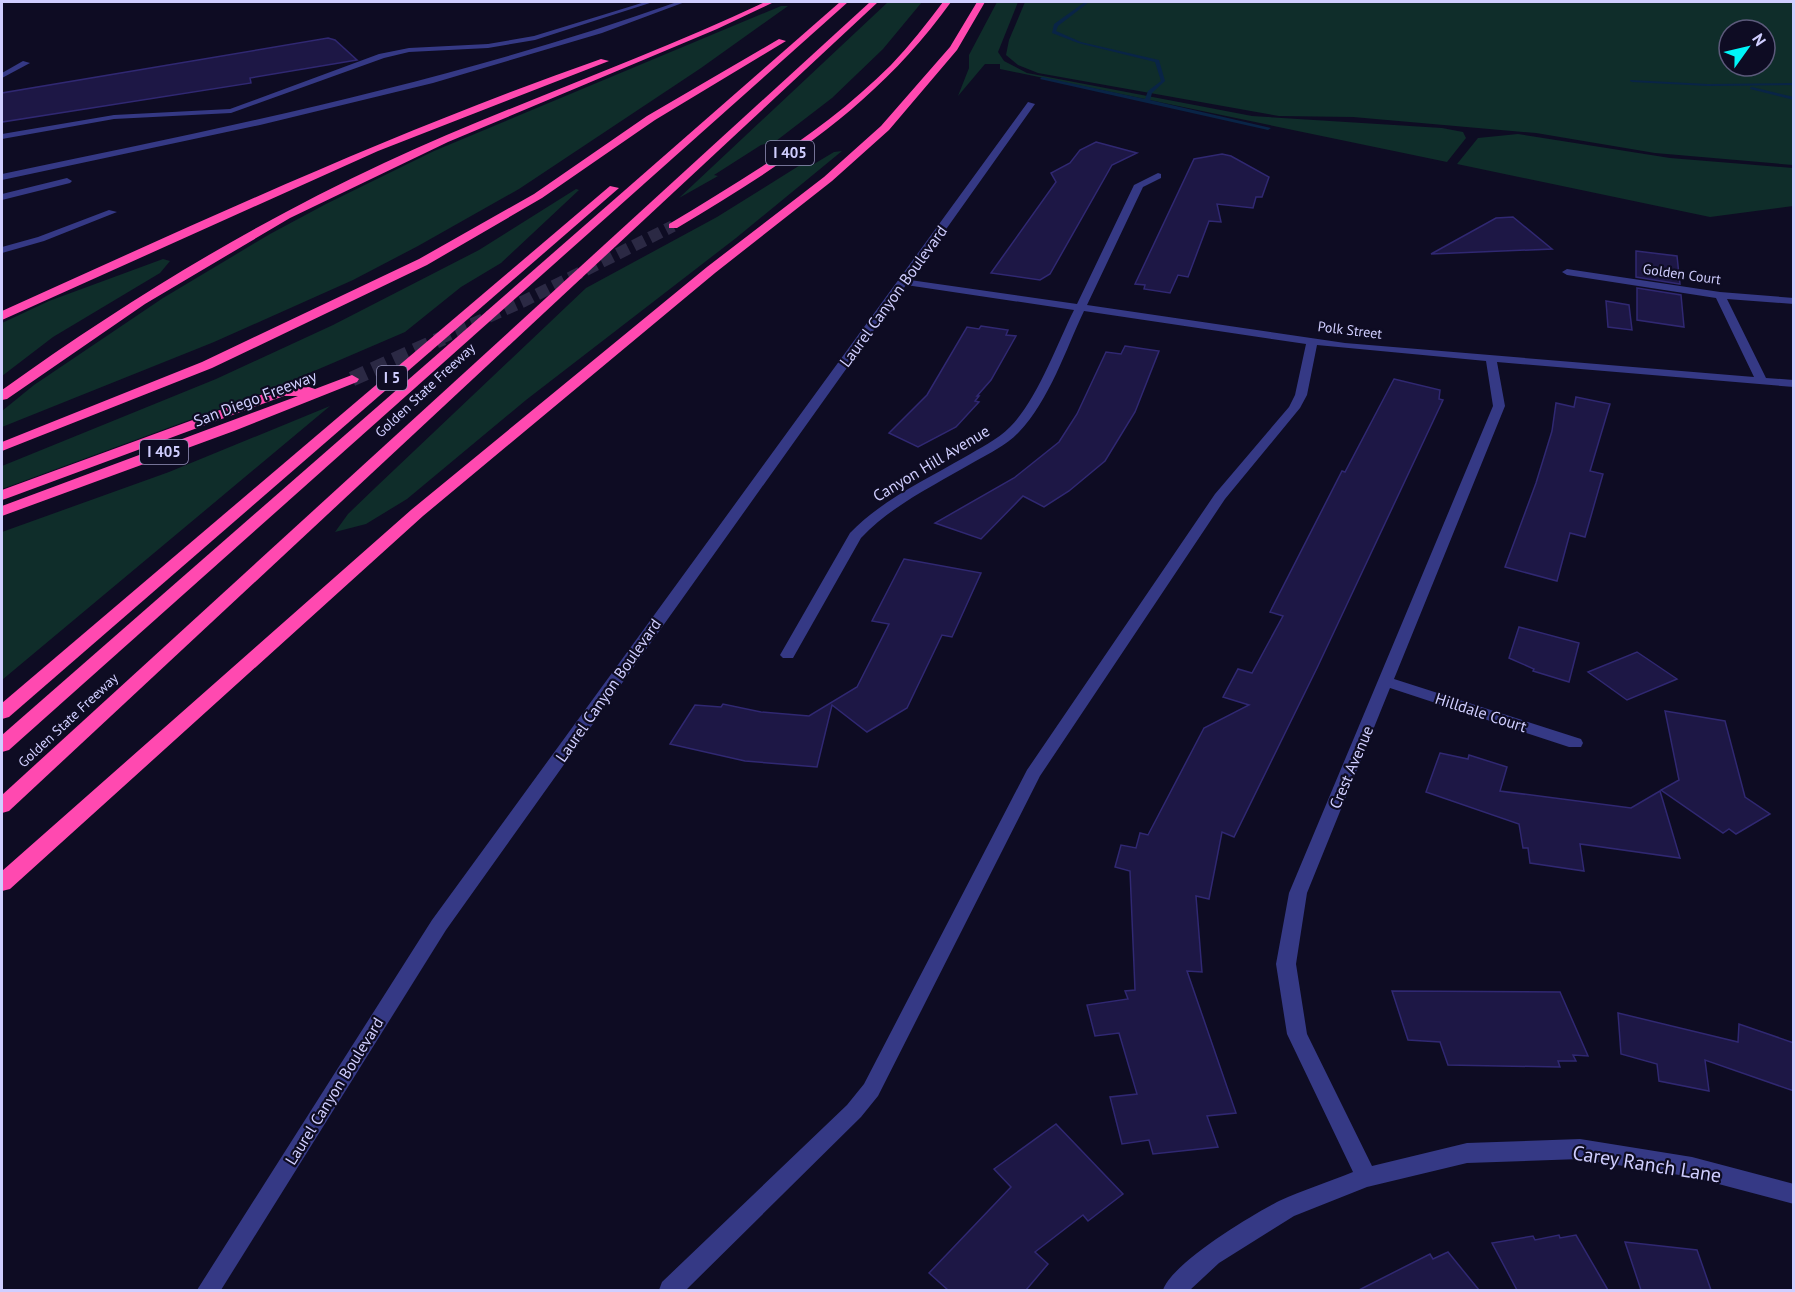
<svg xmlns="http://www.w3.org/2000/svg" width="1795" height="1292" viewBox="0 0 1795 1292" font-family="'PT Sans',sans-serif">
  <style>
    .green { fill: #0f2d2a; fill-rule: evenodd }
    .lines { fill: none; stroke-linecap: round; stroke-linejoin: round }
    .stream { fill: #092446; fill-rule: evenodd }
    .building { fill: #1d1745; stroke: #302872; stroke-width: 1.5 }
    .highway-tunnel-far1 { stroke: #2b2944; stroke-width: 12; stroke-dasharray: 12 6; stroke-linecap: butt }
    .highway-tunnel { stroke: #2b2944; stroke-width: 15; stroke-dasharray: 15 8; stroke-linecap: butt }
    .minor { fill: #353985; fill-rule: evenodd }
    .highway { fill: #ff49b0; fill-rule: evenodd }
    .labels { text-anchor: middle; stroke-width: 4.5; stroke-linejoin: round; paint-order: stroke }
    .far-street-label { font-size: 14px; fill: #d0ceff; stroke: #0e0c23 }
    .shield { fill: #0e0c23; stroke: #9694bd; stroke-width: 1.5 }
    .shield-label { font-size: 15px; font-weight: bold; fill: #d0ceff }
    .street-label { font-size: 16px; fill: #d0ceff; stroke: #0e0c23 }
    .near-street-label { font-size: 20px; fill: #d0ceff; stroke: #0e0c23 }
  </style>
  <rect width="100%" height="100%" fill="#0e0c23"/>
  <!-- green -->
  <g class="green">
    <path d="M888,2H922L883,49L832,98L776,141L761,145L714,175L718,176L679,198Z"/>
    <path d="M997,2H1018L998,52L1004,61L1027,73L1252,116L1442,128L1463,132L1466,138L1447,162L1000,69V64H985L958,96L969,68V55Z"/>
    <path d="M1025,2H1793V165L1655,153L1536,133L1353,117L1279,116L1038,73L1018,65L1006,55L1009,40ZM1729,30H1765V66H1729Z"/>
    <path d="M781,6H788L701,68L519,189L418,246L353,280L214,342L2,427V411L34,385L163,298L270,234L326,204L434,151Z"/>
    <path d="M1518,134L1670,158L1793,168V206L1710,217L1457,164L1478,138Z"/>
    <path d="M842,151L736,238L526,400L407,499L366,524L335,532L348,514L375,488L586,288L717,217L805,162L814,164L834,152Z"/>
    <path d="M576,189L579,190L501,263L461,287L405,332L263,393L2,489V466L216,379L333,325L479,250Z"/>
    <path d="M163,259L170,261L160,273L53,337L2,376V323L49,301Z"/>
    <path d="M330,406L2,680V532L169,472Z"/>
  </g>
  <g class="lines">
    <!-- stream -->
    <g class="stream">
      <path d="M1085,2H1089L1058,26L1056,31L1081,42L1159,60L1165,81L1152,93L1150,100L1271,128L1268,130L1040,79L1042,77L1145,99L1148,91L1161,81L1155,62L1078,43L1052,33L1054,24Z"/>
      <path d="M1630,80L1708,84L1794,83V85L1708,86L1632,82L1630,81Z"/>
      <path d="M1752,87L1794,97V100L1750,89V88Z"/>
    </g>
  </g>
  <!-- building -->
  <g class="building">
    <path d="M328,38L335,40L357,60L250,78L251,83L2,122V93Z"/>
    <path d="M1096,142L1137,153L1112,165L1050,274L1040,280L991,273L1056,182L1051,173L1070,163L1080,150Z"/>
    <path d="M1222,154L1231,156L1269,177L1262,197H1256L1253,208L1217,204L1221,222L1209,221L1188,277L1178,275L1170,293L1144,289L1145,285L1135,284L1194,159Z"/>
    <path d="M1513,217L1552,249L1431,254L1496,218Z"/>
    <path d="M1636,251L1677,256L1680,284L1636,277Z"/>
    <path d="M1637,288L1681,295L1684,327L1637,320Z"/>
    <path d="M1606,301L1629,305L1632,330L1608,327Z"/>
    <path d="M981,326L1008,330L1006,335L1016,336L991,380L977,396H979L975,401L979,402L956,427L918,447L889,433L927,395L967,327L979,329Z"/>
    <path d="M1125,346L1159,351L1135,412L1105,461L1069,491L1044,507L1023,496L981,539L935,523L1014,478L1059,442L1077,414L1106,352L1121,354Z"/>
    <path d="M1394,379L1440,390L1439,399L1443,400L1317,668L1234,837L1222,832L1209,899L1196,896L1202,972L1187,971L1236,1113L1207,1116L1218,1147L1153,1154L1149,1140L1122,1144L1110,1097L1137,1094L1119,1033L1095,1036L1087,1005L1128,999L1125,991L1135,990L1130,871L1115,867L1121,845L1136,848L1140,833L1148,835L1204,728L1249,705L1223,697L1238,669L1252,673L1283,616L1270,612L1342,471L1345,472Z"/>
    <path d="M1576,397L1610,404L1590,471L1603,474L1585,537L1570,533L1557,581L1505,567L1536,483L1552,431L1556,403L1574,407Z"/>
    <path d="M904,559L981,573L952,637L942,635L907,708L867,732L832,705L817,767L745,761L670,744L695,705L721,707L723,704L761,712L809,716L857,687L889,624L872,621Z"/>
    <path d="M1519,627L1579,643L1569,682L1533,671L1534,669L1509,658Z"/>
    <path d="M1637,652L1677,679L1627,700L1588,672Z"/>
    <path d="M1665,711L1725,721L1745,797L1770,814L1736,834L1729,829L1723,833L1661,790L1679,780Z"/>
    <path d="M1440,753L1468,759L1469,755L1507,767L1500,791L1631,808L1660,791L1680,858L1580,844L1584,871L1530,863L1528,848H1523L1519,824L1426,792Z"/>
    <path d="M1392,991L1560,992L1588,1056L1573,1055L1576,1061H1558L1560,1067L1448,1065L1440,1042L1408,1040Z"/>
    <path d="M1618,1013L1738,1042L1739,1024L1794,1043V1091L1705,1060L1709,1091L1659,1081L1657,1064L1621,1054Z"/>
    <path d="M1056,1124L1123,1194L1088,1221L1083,1215L1035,1252L1048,1264L1026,1290H948L929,1273L1011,1187L994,1169Z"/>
    <path d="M1559,1235L1560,1238L1576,1235L1608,1290H1517L1492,1243L1533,1236L1535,1240Z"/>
    <path d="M1625,1242L1697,1250L1711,1290H1641Z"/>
    <path d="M1448,1252L1479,1290H1359L1430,1254L1433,1259Z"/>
  </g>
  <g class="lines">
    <!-- highway-tunnel-far1 -->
    <path class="highway-tunnel-far1" d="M439,339L524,301L673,226"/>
    <!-- highway-tunnel -->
    <path class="highway-tunnel" d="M352,379L443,338"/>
    <!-- minor -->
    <g class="minor">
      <path d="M645,2H653L535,40L488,48L409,52L384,58L231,113L114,119L2,139V134L114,115L230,109L379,54L409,48L488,44L534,36Z"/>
      <path d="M677,2H685L602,33L433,83L260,125L2,180V174C232,126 455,81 677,2Z"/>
      <path d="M23,61L30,63L2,78V73Z"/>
      <path d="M1028,102L1035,104L910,280L1077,304L1134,185L1158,173L1161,174V178L1143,187L1087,305L1345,343L1754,377L1716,298L1567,275L1562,272L1567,269L1720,292L1794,298V304L1727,299L1766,378L1794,380V387L1497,362L1505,406L1394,679L1581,739L1583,743L1581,747H1569L1390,688L1307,893L1296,964L1307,1034L1372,1166L1467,1143L1580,1139L1692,1157L1794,1184V1204L1692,1177L1580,1159L1467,1163L1367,1187L1294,1216L1219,1263L1190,1290H1163C1172,1263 1251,1215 1279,1201C1303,1190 1328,1182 1353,1172L1287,1034L1276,964L1289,893L1493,406L1486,361L1317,345L1307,395L1300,408L1225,499L1040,776L878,1096L861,1117L686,1290H659L662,1282L847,1105L864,1084L1027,770L1215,494L1289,407L1295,395L1306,344L1084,311C1066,349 1049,401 1019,432C1007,445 990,453 974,462C935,485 892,505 861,538L793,658H783L780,655L850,533C882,500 925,480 965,457C980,448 997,440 1010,427C1037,400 1057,344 1074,310L906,285L446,930L221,1290H197L432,920Z"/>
      <path d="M67,178L72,181L70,183L2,200V194Z"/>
      <path d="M109,210L117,212L44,241L2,253V247L38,237Z"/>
    </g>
    <!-- highway -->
    <g class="highway">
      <path d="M765,2H774L717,29L448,142L290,218L145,304L7,399L2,400V390C123,303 249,226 384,163C509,105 640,61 765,2Z"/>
      <path d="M840,2H848L9,750L2,752V735Z"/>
      <path d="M870,2H878L9,811L2,813V795Z"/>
      <path d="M943,2H951C876,106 785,163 677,228H669V224C747,177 826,130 891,65C910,45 927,23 943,2Z"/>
      <path d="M977,2H985L957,50L889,130L832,181L715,273L423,516L10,889L2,891V871L411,510L707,267L824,177L881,126L950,47Z"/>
      <path d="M779,39L786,41L655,120L542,198L427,265L212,368L2,451V442L202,362L419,259L534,194L647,116Z"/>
      <path d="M601,59L609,61L378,151L2,320V311C199,222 396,131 601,59Z"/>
      <path d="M610,186L619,188L9,717L2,719V703Z"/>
      <path d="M352,375L359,379L357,382L234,431L2,516V506L298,396H284L8,498L2,500V490L277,389L309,387L315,389Z"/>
    </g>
  </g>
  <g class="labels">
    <!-- far-street labels -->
    <g class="far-street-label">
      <text transform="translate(1682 274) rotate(8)" y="5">Golden Court</text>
      <text transform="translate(1350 330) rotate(7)" y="5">Polk Street</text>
      <text transform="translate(425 390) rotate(-43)" y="5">Golden State Freeway</text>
      <text transform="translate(68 720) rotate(-43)" y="5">Golden State Freeway</text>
    </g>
    <!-- shield labels -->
    <g class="shield">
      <rect x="766" y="141" width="48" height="24" rx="4.5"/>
      <rect x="377" y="366" width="30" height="24" rx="4.5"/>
      <rect x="140" y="440" width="48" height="24" rx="4.5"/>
    </g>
    <g class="shield-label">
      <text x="790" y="158">I 405</text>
      <text x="392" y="383">I 5</text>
      <text x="164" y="457">I 405</text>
    </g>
    <!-- street labels -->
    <g class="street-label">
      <text transform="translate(893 296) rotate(-54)" y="6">Laurel Canyon Boulevard</text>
      <text transform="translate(255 398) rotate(-21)" y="6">San Diego Freeway</text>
      <text transform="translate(931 463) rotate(-31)" y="6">Canyon Hill Avenue</text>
      <text transform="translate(608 690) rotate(-55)" y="6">Laurel Canyon Boulevard</text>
      <text transform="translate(1481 712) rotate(18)" y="6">Hilldale Court</text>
      <text transform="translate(1351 767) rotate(-67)" y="6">Crest Avenue</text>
      <text transform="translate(334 1091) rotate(-58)" y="6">Laurel Canyon Boulevard</text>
    </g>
    <!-- near-street labels -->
    <g class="near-street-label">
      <text transform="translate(1647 1164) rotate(9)" y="7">Carey Ranch Lane</text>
    </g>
  </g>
  <!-- border -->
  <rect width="1795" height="1292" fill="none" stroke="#d0ceff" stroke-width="6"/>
  <!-- north arrow -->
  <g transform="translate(1747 48) rotate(56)"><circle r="28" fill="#0e0c23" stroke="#5c5a7b" stroke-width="1.5"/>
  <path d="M0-4.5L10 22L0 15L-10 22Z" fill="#00f6f9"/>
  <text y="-9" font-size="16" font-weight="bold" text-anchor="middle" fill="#d0ceff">N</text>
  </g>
</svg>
